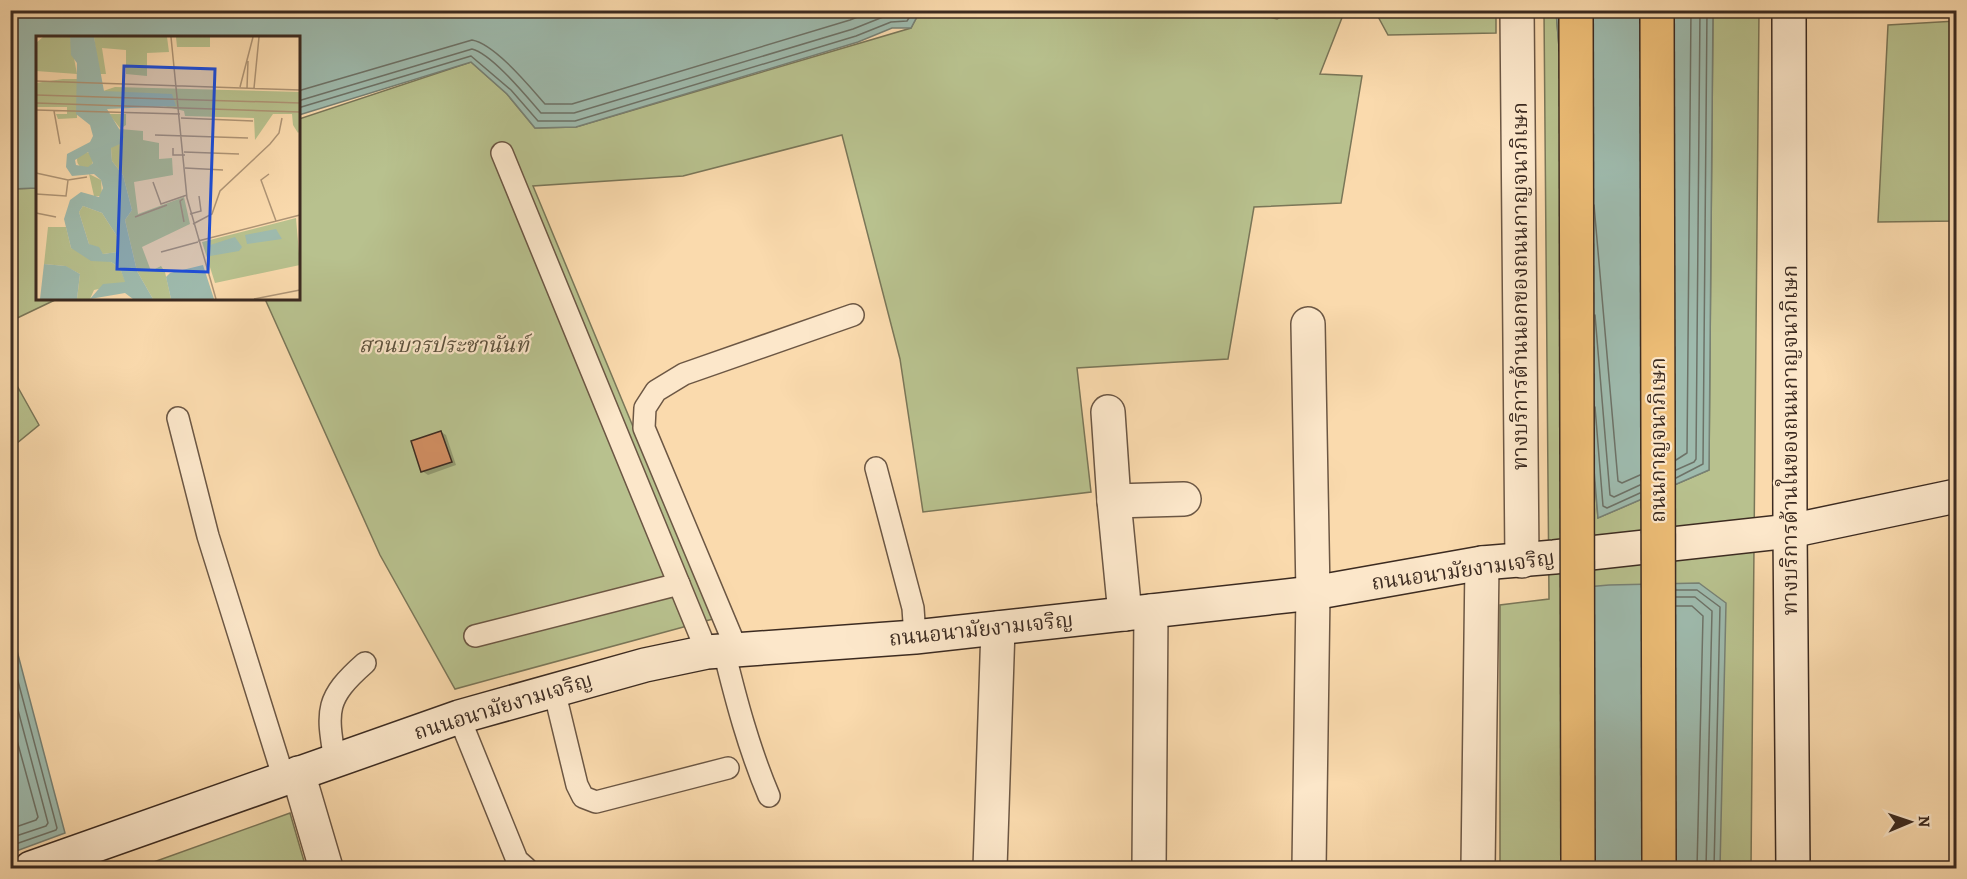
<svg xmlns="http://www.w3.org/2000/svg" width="1967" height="879" viewBox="0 0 1967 879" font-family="Alegreya,'Noto Serif Thai',serif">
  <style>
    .green { fill: #b8c18e; stroke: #7a7658; stroke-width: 1.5 }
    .water { fill: #9ebaad; stroke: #778175; stroke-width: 1.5 }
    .shadow { fill: #0003 }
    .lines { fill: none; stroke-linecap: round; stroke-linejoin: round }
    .shore { stroke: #6d7267; stroke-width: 1.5 }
    .building { fill: #d28f63; stroke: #3c2b21; stroke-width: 1.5 }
    .lane-casing { stroke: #6c5744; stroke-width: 24 }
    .street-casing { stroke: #6c5744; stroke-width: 36 }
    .secondary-casing { stroke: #3c2b21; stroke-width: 36 }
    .lane { stroke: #fce7ca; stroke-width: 21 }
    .street { stroke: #fce7ca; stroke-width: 33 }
    .secondary { stroke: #fce7ca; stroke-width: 33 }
    .highway-bridge-casing { stroke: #3c2b21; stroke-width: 36; stroke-linecap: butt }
    .highway-bridge { stroke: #edbd76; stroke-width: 33 }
    .labels { text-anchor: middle; stroke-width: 4.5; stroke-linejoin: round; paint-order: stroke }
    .street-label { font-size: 21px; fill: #3c2b21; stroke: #fce7ca }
    .park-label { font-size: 21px; font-style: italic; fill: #5b503c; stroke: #fce7ca }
    .inset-road { fill: none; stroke: #ae9475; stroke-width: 1.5 }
    .view { fill: #1d4ed8; fill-opacity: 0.15; stroke: #1d4ed8; stroke-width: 3 }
    .inset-edge { fill: none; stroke: #3c2b21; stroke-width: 3 }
  </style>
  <rect width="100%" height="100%" fill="#fadaad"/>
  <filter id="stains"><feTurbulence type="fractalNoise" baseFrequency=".00333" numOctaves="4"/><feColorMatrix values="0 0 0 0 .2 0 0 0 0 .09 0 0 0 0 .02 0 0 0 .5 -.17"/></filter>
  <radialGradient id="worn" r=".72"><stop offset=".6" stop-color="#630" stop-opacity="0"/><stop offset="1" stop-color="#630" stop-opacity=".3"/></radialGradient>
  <!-- green -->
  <g class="green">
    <path d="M1241,10L1277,19L1293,11L1345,10L1320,74L1362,76L1341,203L1254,207L1228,359L1077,368L1091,492L923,512L900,359L842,135L683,176L533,186L713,619L455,689L380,555L265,299L298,298L299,119L471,62L507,94L535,128L576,127L911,28L920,11Z"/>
    <path d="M1375,11H1496V33L1388,35Z"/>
    <path d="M1544,11H1556L1598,518L1709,470L1713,11H1759L1751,868H1500V605L1549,599Z"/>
    <path d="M1956,21V221L1878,222L1888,25Z"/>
    <path d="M37,188L38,298L57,299L11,321L10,189Z"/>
    <path d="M11,375L39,425L11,448H10Z"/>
    <path d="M290,813L306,868H137Z"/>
  </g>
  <!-- water -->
  <g class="water">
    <path d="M12,11V10L920,11L911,28H892L858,42L576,127L535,128L507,94L471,62L299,115L298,38H38L37,188L11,189L10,13Z"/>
    <path d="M1556,11H1713L1709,470L1598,518Z"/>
    <path d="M1699,583L1726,603L1720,868H1564L1563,589L1609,585Z"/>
    <path d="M11,628L65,833L11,853H10Z"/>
  </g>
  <!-- shadow -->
  <path class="shadow" d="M441,432L446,435L456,465L428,475L422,471Z"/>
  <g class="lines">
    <!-- shore -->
    <g class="shore">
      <path d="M298,91L472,40C495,44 530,87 545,104H572L850,20L875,10"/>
      <path d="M298,101L472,49C492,54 527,97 541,113H574L853,29L888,15L902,14L905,10"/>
      <path d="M298,108L471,56L511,90L538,121H575L856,36L891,22L907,21L914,10"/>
      <path d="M1594,205L1618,481L1622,483L1640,475"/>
      <path d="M1595,315L1610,495L1614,497L1640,485"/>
      <path d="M1595,407L1603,506L1607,508L1640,493"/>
      <path d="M1676,460L1687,453L1691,10"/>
      <path d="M1676,470L1694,462L1696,459L1700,10"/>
      <path d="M1676,478L1703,464L1707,10"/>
      <path d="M1676,590H1697L1720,607L1714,868"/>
      <path d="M1676,597H1695L1712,611L1706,868"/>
      <path d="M1676,606H1692L1703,616L1697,868"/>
      <path d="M10,651L57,828L56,830L10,846"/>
      <path d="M10,680L48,823L46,826L10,838"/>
      <path d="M10,715L38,817L36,820L10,829"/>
    </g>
  </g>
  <!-- building -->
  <path class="building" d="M441,431L452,462L421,472L411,441Z"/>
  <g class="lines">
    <!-- lane casing -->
    <g class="lane-casing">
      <g id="lane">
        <path d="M502,153L679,584"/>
        <path d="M178,418L208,536L284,779"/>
        <path d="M876,468L913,608L915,637"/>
        <path d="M475,636L679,584L707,652"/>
        <path d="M737,650L644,428L645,408L656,391L684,374L853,315"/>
        <path d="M724,651C736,700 749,749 769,796"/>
        <path d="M554,690L577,785L583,797L596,802L728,768"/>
        <path d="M459,717L517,860L526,868"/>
        <path d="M335,761C327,711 324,699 365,663"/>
      </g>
    </g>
    <!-- street casing -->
    <g class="street-casing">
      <g id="street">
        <path d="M1517,10L1522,561"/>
        <path d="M1308,324L1313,593L1309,868"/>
        <path d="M1108,412L1114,501"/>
        <path d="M1125,614L1114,501L1184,499"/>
        <path d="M298,773L326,868"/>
        <path d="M990,868L998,628"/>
        <path d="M1149,868L1151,611"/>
        <path d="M1478,868L1482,563"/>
      </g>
    </g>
    <!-- secondary casing -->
    <g class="secondary-casing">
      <g id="secondary">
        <path d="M1789,10L1790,531L1793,868"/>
        <path d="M31,868L459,717L645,665L707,652L915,637L1313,593L1482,563L1554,557L1790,531L1956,496"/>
      </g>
    </g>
    <!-- lane -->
    <use href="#lane" class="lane"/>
    <!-- street -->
    <use href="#street" class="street"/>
    <!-- secondary -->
    <use href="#secondary" class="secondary"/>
    <!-- highway-bridge casing -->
    <g class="highway-bridge-casing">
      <g id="highway-bridge">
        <path d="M1576,10L1578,868"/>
        <path d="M1657,10L1659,868"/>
      </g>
    </g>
    <!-- highway-bridge -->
    <use href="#highway-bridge" class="highway-bridge"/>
  </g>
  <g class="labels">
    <!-- street labels -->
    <g class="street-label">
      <text transform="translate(1520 286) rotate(-90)" y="7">ทางบริการด้านนอกของถนนกาญจนาภิเษก</text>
      <text transform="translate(1658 440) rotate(-90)" y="7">ถนนกาญจนาภิเษก</text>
      <text transform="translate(1790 440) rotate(-90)" y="7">ทางบริการด้านในของถนนกาญจนาภิเษก</text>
      <text transform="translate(1463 570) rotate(-8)" y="7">ถนนอนามัยงามเจริญ</text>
      <text transform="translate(981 629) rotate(-6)" y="7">ถนนอนามัยงามเจริญ</text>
      <text transform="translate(503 706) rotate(-17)" y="7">ถนนอนามัยงามเจริญ</text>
    </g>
    <!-- park labels -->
    <g class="park-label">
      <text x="444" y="352">สวนบวรประชานันท์</text>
    </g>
  </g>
  <!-- overview -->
  <g transform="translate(36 36)">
    <rect width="264" height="264" fill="#fadaad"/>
    <path d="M7,1H34L41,38L0,35V7ZM58,1H131L133,16L111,17V40L90,38V14L66,12L70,38H63ZM140,1H174V11H141ZM27,43H41V82L22,83L20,78H31V71H0V47ZM79,51L264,56V95L262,97L257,89L256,78H237L219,104L218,82L149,80L148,75L67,55ZM73,78H90V89L84,93L107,95V104L123,107V123L136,122L137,139L98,146L102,178L148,161L154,188L106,211L115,235L125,230L129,236L135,263H117L101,235L89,184L96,174L87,139L76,125L75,112L84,92ZM41 124a8 8 0 1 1 16 0a8 8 0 1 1-16 0ZM53,138L65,144L66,160H58ZM47,170L66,177L82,202V216L67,218L53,208L43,176ZM260,182L264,229L179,247L166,206ZM12,191H30L35,212L75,226L84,232L90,247L58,254L54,263H41L44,238L29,230L8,228Z" fill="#b8c18e"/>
    <path d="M34,1H58L68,55L136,58L140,70L71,73L88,101L86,107L75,112L76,125L87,139L96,174L89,184L101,235L117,263H97L89,257L54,263L67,248L89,246L84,232L75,226L55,225L35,212L28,183L34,164L45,156L63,161L67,152L65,144L58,138L36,140L30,131L31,118L54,106L57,100L54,89L40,78L41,27L35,19ZM52,116L57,127L52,131L40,129L39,124ZM47,170L66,177L82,202L81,216L67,218L63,211L53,208L43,176ZM240,193L246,203L211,208L209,199ZM199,201L206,211L203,215L174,220L171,210ZM8,228L30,230L44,238L41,263H4ZM167,229L178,263H135L130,241L134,237Z" fill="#9ebaad" fill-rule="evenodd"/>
    <path class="inset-road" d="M135,1L151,162L180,263M0,45L264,54M204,51L217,1M211,52L212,25M218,52L223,1M0,59L264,67M0,67L264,76M0,74L144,78M18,75L24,108M145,82L217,85M119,99L212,102M137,112V119H149M148,116L203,118M149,132L187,134M0,137L32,144L51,141M233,138L225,144L240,185M117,146L125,168L151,159M0,158L30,160L32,144M147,163L144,165L148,186M0,177L20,181M154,178L165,175L163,160M99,181L131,169M157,188L176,178L184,155L234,108L243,97L246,82M162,205L264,179M125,216L162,206M218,263L264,254"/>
    <path class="view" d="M88,30L179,33L172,236L81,233Z"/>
    <rect width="264" height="264" class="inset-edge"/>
  </g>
  <!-- margin -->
  <rect width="1967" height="879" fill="none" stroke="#fadaad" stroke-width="36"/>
  <rect x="12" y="12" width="1943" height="855" fill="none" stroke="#3c2b21" stroke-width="3"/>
  <rect x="18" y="18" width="1931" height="843" fill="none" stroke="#3c2b21" stroke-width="1.5"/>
  <!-- north arrow -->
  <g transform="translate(1910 822) rotate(88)" stroke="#fce7ca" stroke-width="4.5" paint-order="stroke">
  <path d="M0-4.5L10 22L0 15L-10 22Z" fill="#3c2b21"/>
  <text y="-9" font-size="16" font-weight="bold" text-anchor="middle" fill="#3c2b21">N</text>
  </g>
  <rect width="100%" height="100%" filter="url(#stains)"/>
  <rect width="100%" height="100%" fill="url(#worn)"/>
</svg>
